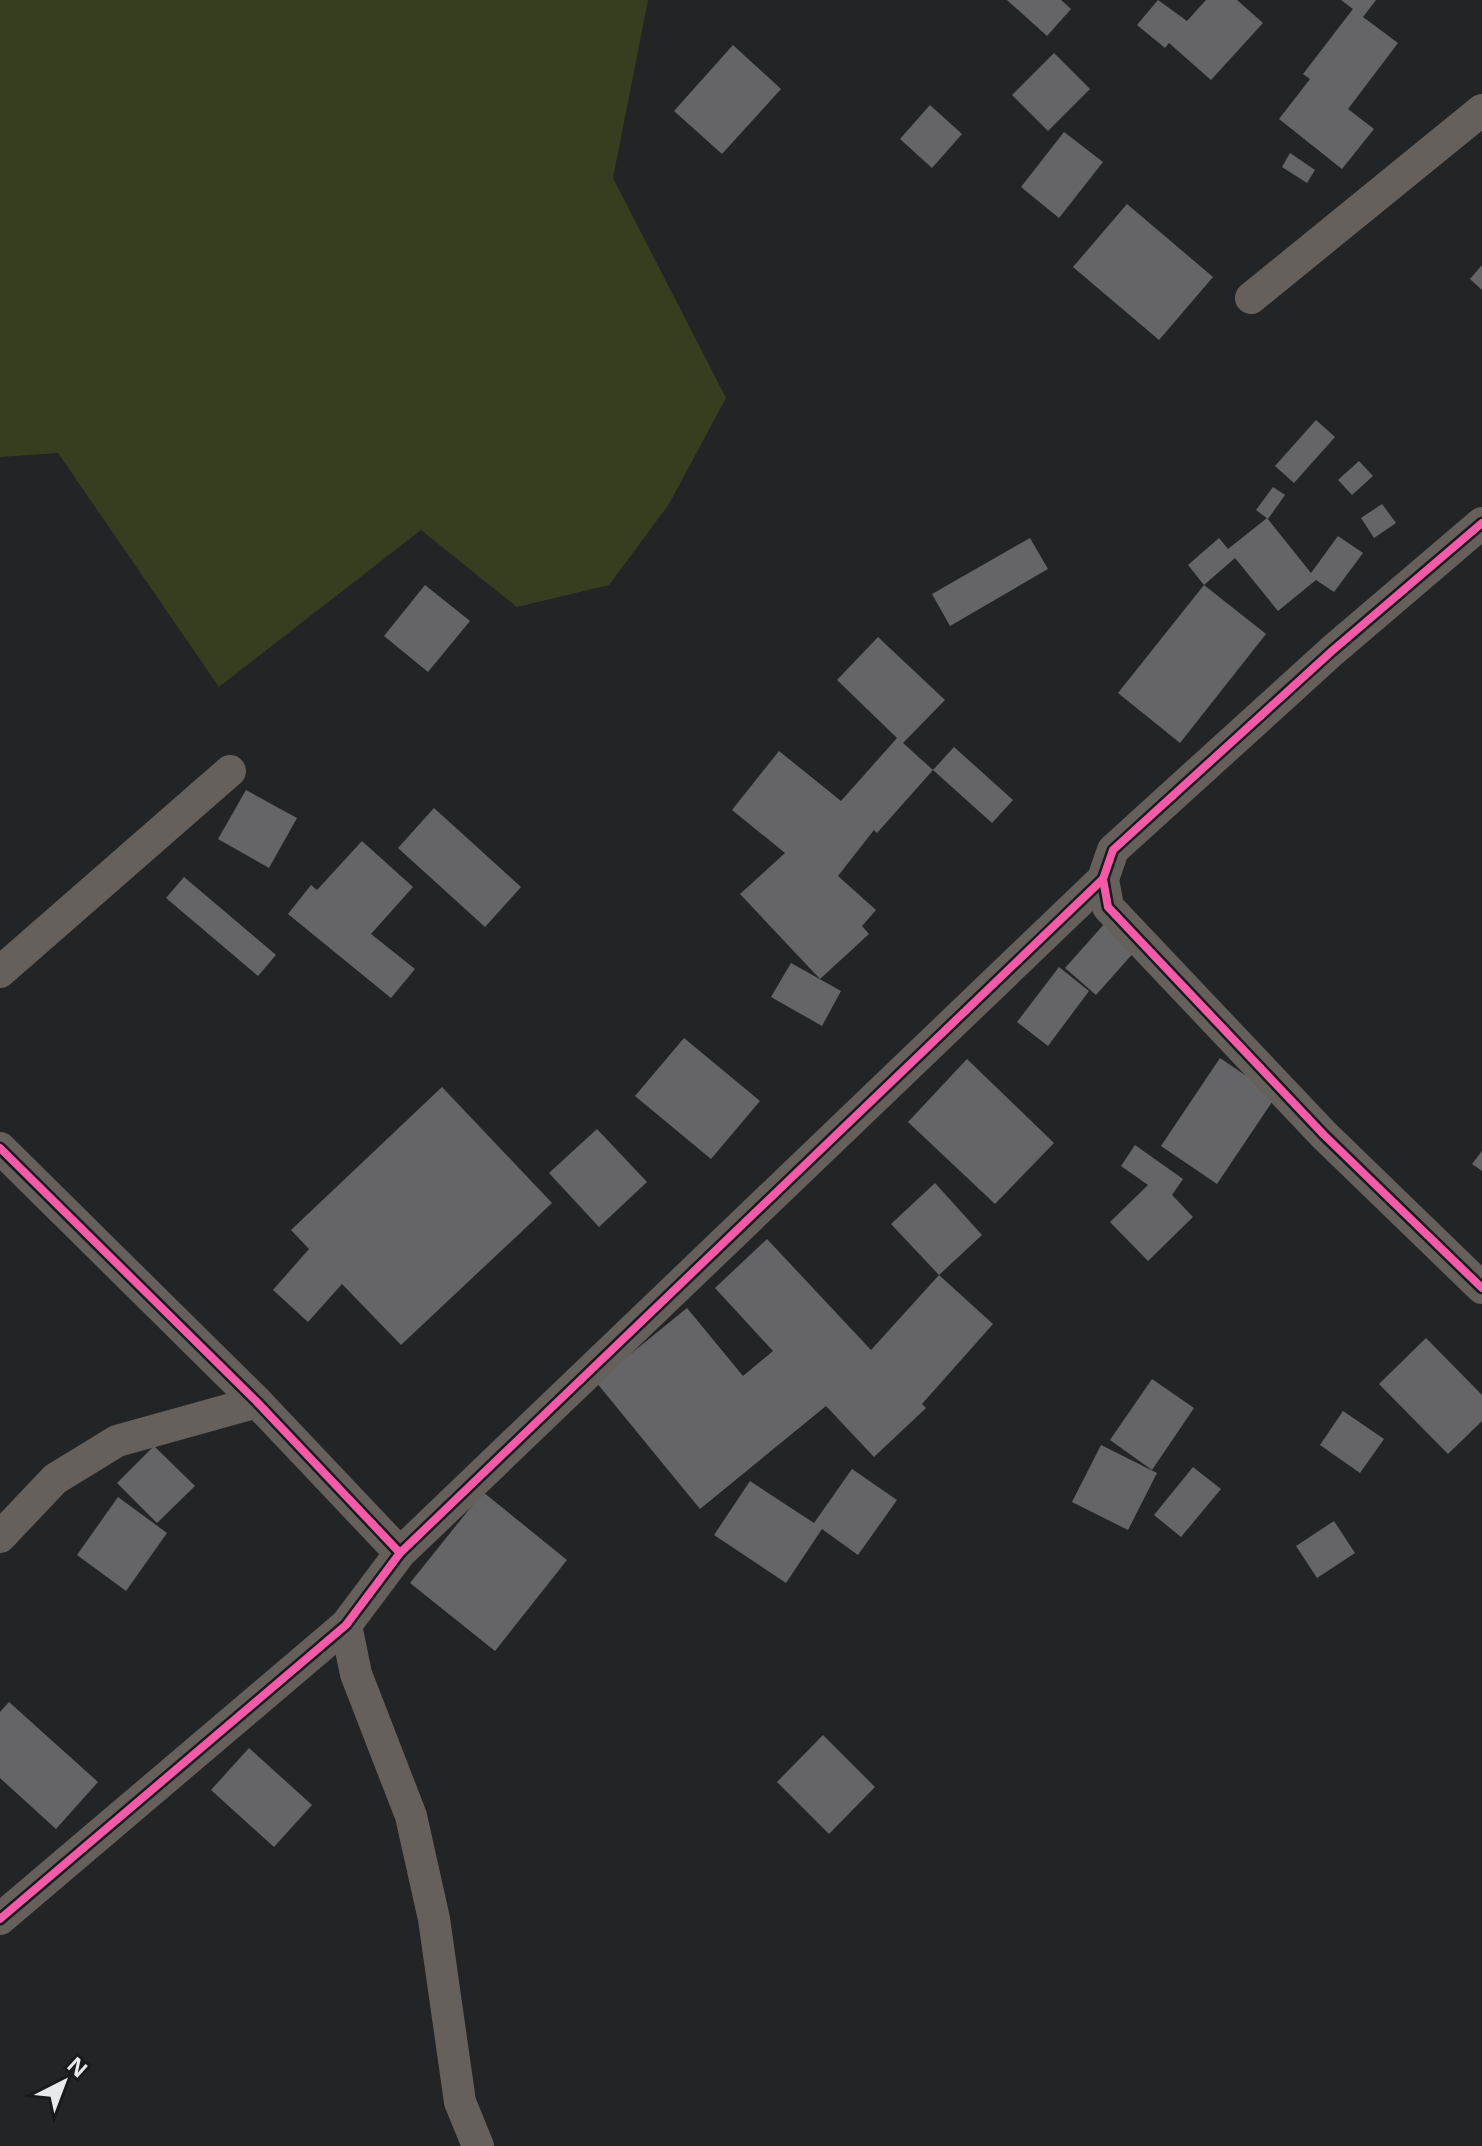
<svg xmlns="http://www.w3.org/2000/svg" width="1482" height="2146" viewBox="0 0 1482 2146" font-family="'Open Sans',sans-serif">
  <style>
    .green { fill: #353f20 }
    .building { fill: #656567 }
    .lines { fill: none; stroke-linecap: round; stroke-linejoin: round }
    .minor { stroke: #66605c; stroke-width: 32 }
    .cycleway-casing { stroke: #181a1d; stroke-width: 13 }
    .cycleway { stroke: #f35aa7; stroke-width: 8 }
  </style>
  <rect width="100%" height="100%" fill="#232426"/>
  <!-- green -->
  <path class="green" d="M0,0H648L613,178L726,398L669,504L609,585L517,607L421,530L219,687L58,453L0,457Z"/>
  <!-- building -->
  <g class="building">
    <path d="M1007,0H1061L1071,9L1047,36Z"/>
    <path d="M1158,0L1187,21L1206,0H1237L1263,23L1211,80L1169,43L1165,48L1137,25Z"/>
    <path d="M1341,0H1376L1363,17L1398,43L1348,109L1374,129L1342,169L1279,119L1310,79L1303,74L1353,9Z"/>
    <path d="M733,45L781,89L722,154L674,111Z"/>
    <path d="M1054,53L1090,89L1048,131L1012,95Z"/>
    <path d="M930,105L962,134L932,168L900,139Z"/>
    <path d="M1064,132L1103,162L1059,218L1021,187Z"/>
    <path d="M1290,153L1315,170L1307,183L1282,167Z"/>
    <path d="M1127,204L1213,277L1159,340L1073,267Z"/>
    <path d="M1482,265V290L1470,279Z"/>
    <path d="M1316,420L1335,437L1294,483L1275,466Z"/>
    <path d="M1359,461L1373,476L1352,495L1338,480Z"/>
    <path d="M1273,487L1285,495L1268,519L1256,510Z"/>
    <path d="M1382,504L1396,523L1374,538L1361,518Z"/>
    <path d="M1267,518L1311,573L1338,536L1363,553L1334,592L1316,580L1278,611L1235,558L1204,585L1188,565L1219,538L1228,549Z"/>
    <path d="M1030,538L1048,569L950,626L932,594Z"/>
    <path d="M425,585L470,621L428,672L384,636Z"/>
    <path d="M1204,585L1266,634L1180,743L1118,693Z"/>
    <path d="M878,637L945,700L903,743L933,770L877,833L874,830L838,876L876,910L862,926L869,934L820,979L740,894L785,853L732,810L779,751L841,801L897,738L837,680Z"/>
    <path d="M954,747L1013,800L992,823L933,770Z"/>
    <path d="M246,790L297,818L269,868L218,839Z"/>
    <path d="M434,808L521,887L485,927L398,848Z"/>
    <path d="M362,841L413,887L371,934L415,969L391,998L288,914L311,885L317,890Z"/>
    <path d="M184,877L276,955L258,976L166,898Z"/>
    <path d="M1106,922L1136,950L1096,995L1065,968Z"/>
    <path d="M791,963L841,991L822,1026L771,997Z"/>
    <path d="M1059,967L1089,991L1048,1046L1017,1022Z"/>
    <path d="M684,1038L760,1101L711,1159L635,1096Z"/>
    <path d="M1220,1058L1276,1096L1217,1184L1161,1146Z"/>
    <path d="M967,1059L1054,1143L995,1204L908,1122Z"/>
    <path d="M442,1087L552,1203L401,1345L342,1284L308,1322L273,1290L309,1249L291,1230Z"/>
    <path d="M597,1129L647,1182L599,1227L549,1173Z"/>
    <path d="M1135,1145L1183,1179L1172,1195L1193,1217L1148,1261L1110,1222L1148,1185L1121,1166Z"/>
    <path d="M1482,1151V1171L1472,1164Z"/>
    <path d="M935,1183L982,1235L939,1275L993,1324L922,1404L926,1408L874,1457L826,1406L700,1509L596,1382L687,1308L743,1376L773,1351L715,1288L767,1239L871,1350L939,1275L891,1224Z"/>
    <path d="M1426,1338L1482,1395V1421L1448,1454L1379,1384Z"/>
    <path d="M1152,1379L1194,1408L1152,1470L1110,1440Z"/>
    <path d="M1343,1411L1384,1439L1360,1473L1320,1445Z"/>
    <path d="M1101,1445L1157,1473L1128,1530L1072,1502Z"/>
    <path d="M154,1446L195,1486L157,1523L117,1483Z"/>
    <path d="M1193,1467L1221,1489L1181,1537L1154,1515Z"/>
    <path d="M852,1469L897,1500L858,1555L822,1529L786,1583L714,1535L750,1481L814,1523Z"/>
    <path d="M483,1492L567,1560L495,1651L410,1583Z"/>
    <path d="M118,1497L167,1533L126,1591L77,1555Z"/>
    <path d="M1334,1521L1355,1553L1317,1578L1296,1546Z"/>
    <path d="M9,1702L98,1782L56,1829L0,1778V1712Z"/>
    <path d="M823,1735L875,1787L829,1834L777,1782Z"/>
    <path d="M249,1748L312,1805L274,1847L211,1790Z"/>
  </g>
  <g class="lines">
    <!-- minor -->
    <g class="minor">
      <path d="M1251,298L1482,110"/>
      <path d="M1103,879L1108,907L1324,1135L1482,1288"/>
      <path d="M0,972L230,771"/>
      <path d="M0,1148L257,1402L400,1553"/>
      <path d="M0,1537L55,1479L117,1441L257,1402"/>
      <path d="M346,1625L356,1674L411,1816L434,1919L460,2102L478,2146"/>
      <path d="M0,1919L346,1625L400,1553L1103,879L1113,850L1332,651L1482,523"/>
    </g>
    <!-- cycleway casing -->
    <g class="cycleway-casing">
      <g id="cycleway">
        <path d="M1103,879L1108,907L1324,1135L1482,1288"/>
        <path d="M0,1148L257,1402L400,1553"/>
        <path d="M0,1919L346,1625L400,1553L1103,879L1113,850L1332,651L1482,523"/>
      </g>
    </g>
    <!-- cycleway -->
    <use href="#cycleway" class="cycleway"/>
  </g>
  <!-- north arrow -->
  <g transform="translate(64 2082) rotate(42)" stroke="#181a1d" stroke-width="6" paint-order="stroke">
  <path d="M0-6L14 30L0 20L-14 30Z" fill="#e8e9ec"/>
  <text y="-12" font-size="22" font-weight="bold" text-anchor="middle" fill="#e8e9ec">N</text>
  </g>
</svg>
